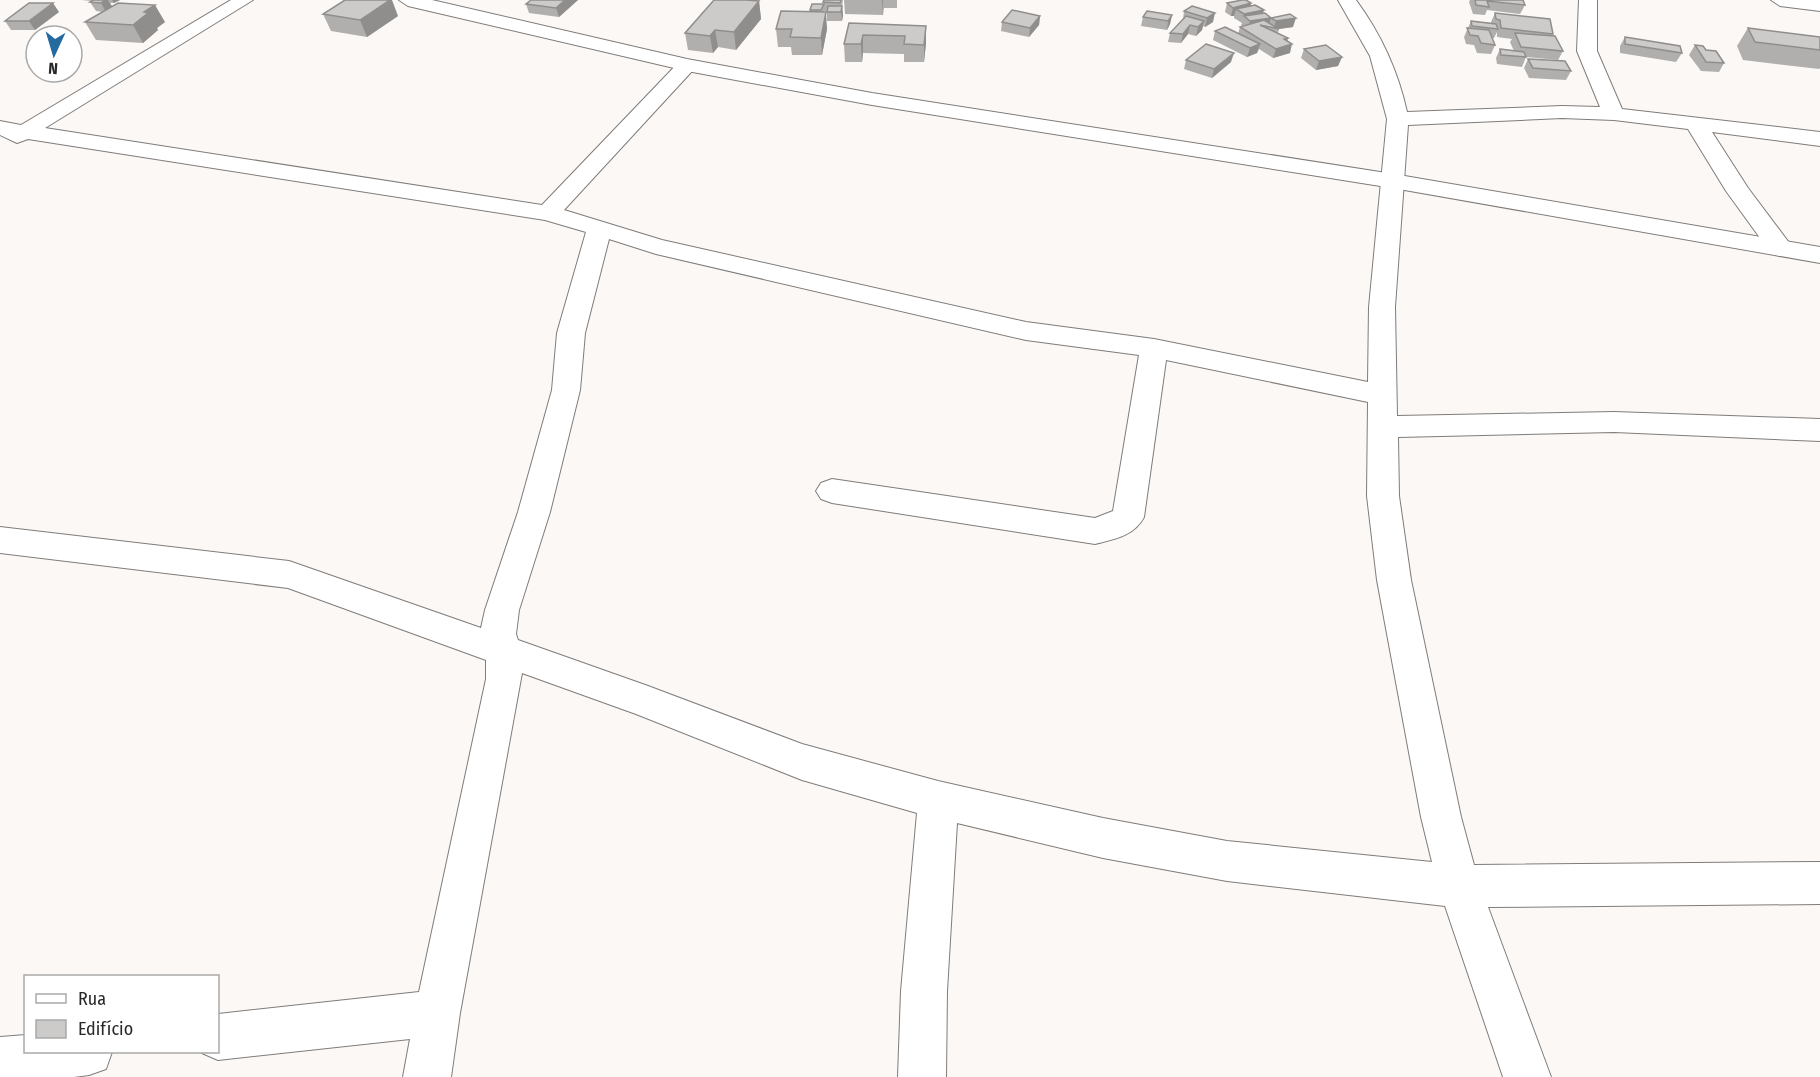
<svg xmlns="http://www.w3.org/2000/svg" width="1820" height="1077" viewBox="0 0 1820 1077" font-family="'Fira Sans Condensed',sans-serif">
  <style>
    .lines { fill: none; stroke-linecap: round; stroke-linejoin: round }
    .minor-casing { stroke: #7f7c7a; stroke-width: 2 }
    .tertiary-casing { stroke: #7f7c7a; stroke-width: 2 }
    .minor { fill: #fff; fill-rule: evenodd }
    .tertiary { fill: #fff; fill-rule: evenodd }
    .wall { fill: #b0afad }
    .shaded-wall { fill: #908e8d }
    .building { fill: #cdcbc9; stroke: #908e8d; stroke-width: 1.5 }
  </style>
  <rect width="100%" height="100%" fill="#fbf8f6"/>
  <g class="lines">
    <!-- minor casing -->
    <g class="minor-casing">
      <g id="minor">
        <path d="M231,0H253L45,128L542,205L680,61H694L697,65L694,69L564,210L662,240L1026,322L1154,339L1368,382L1369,307L1387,119L1370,56L1338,0H1356C1381,34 1398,71 1407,112L1562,106L1600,107L1577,51L1579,0H1597V51L1622,109L1820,132V146L1712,132L1748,188L1793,248L1789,253L1780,256L1771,253L1726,191L1688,129L1614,120L1562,118L1408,125L1395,307L1397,416L1614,412L1820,419V441L1614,432L1398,437L1399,496L1411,580L1461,817L1474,865L1820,862V904L1488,907L1551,1077H1503L1445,906L1227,881L1103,858L957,823L947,991L946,1077H898L901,991L917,813L802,780L636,714L522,673L460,1013L451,1077H403L410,1039L218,1060L202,1053L218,1052V1014L419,992L486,679V660L288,588L0,553V527L289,561L481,628L485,610L518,512L552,390L557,333L586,232L545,220L28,139L17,143L0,135V121L21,125ZM609,239L656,254L1026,340L1139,355L1113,511L1095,518L832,479L821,483L816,491L821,499L832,503L1095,544C1115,539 1134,536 1144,517L1166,360L1368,402L1367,496L1377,580L1421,817L1432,862L1227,841L1103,818L938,781L802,744L648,686L518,640L516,634L519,610L550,512L580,390L585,333Z"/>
        <path d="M1771,0H1820V11L1780,6Z"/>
        <path d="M26,1035V1052H112L106,1069L89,1075L74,1077H0V1037Z"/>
      </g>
    </g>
    <!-- tertiary casing -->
    <g class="tertiary-casing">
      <path id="tertiary" d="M399,0H432L687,59L872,93L1393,174L1820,247V263L1393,188L872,105L687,71L408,6Z"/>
    </g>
    <!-- minor -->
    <use href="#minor" class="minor"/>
    <!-- tertiary -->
    <use href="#tertiary" class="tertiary"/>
  </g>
  <!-- wall -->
  <g class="wall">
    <path d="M81,0H120L114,3H110L112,6L165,22L157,28L158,30L143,43L96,40L85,22L103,12L96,11L90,2L92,1Z"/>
    <path d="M531,0H578L559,17L529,13L526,4Z"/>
    <path d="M843,0L842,6L843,15L842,21H827V11H824L827,29L822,55H792L791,47H778L776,29L810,11V10L824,4L823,2Z"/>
    <path d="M844,0H897V8H884L883,15L845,14Z"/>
    <path d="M1470,0H1475L1525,5L1520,14L1487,10L1485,15L1473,14L1469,2Z"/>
    <path d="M759,1L761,19L736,50L718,47L713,53L688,50L685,33Z"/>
    <path d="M1227,3H1251V6L1271,18L1269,23L1271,18L1293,27L1279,29L1278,33L1288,41L1290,53L1273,58L1259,49L1257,53L1247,57L1213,40L1215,31L1238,34L1240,27L1243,26L1241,25L1242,23L1234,18V16H1231L1225,12Z"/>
    <path d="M1192,6L1213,22L1205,27L1203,26L1202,30L1196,36L1188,34L1181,43L1168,42L1170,33L1183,20L1184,11Z"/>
    <path d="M59,12L35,30H11L5,21Z"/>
    <path d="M1495,13L1553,34L1552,36L1563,51L1558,60L1526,57L1522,67L1497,64L1496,58L1500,49L1514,51L1510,42L1512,39L1497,37V32L1494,38H1492L1495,45L1491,54L1477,53L1474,45L1466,44L1464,37L1471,21L1491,23V22Z"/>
    <path d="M323,14L398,16L367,37L331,31Z"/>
    <path d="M1172,15L1170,24L1167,30L1141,26L1143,17Z"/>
    <path d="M1040,16L1039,25L1029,37L1001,31L1002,22Z"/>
    <path d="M849,23L926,26V43L924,62H904V54L863,53L862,62H845L844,44Z"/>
    <path d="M1748,28L1820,37V68L1819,69L1743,60L1737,46Z"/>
    <path d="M1625,37L1682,53L1676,62L1620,53V46Z"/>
    <path d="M1695,45L1706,50L1724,63L1719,72L1701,71L1689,55Z"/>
    <path d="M1304,49L1342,57L1338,66L1316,70L1301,58Z"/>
    <path d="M1528,59L1571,71L1566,80L1529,78L1524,68Z"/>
    <path d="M1186,60L1231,62L1212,78L1184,69Z"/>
  </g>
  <!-- shaded-wall -->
  <g class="shaded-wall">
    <path d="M106,0H108L113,8L106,12L101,3Z"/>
    <path d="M112,0H120L114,3Z"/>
    <path d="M390,0H392L398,16L367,37L360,20Z"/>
    <path d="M565,0H578L559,17L556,8Z"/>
    <path d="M882,0H883V15Z"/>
    <path d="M759,1L761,19L736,50L734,32Z"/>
    <path d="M53,3L59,12L35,30L29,21Z"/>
    <path d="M1251,3L1249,12L1236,9L1234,16H1231L1233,8Z"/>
    <path d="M155,5L165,22L157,28L158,30L143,43L133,25L144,12Z"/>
    <path d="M842,6L843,15L842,21L841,12Z"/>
    <path d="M1264,10L1262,19L1271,18L1268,27L1260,25L1247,30L1250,21L1244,16V14Z"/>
    <path d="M826,12L827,29L822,55L821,38Z"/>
    <path d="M1215,13L1213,22L1205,27L1207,18Z"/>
    <path d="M1172,15L1170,24L1167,30L1168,21Z"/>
    <path d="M1040,16L1039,25L1029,37L1030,28Z"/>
    <path d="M1296,18L1293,27L1279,29L1274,28L1276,21Z"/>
    <path d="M1204,21L1202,30L1196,36L1198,27Z"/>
    <path d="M1190,25L1188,34L1181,43L1183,34Z"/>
    <path d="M926,26V43L924,62V45Z"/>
    <path d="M715,30L718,47L713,53L710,36Z"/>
    <path d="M863,35V53L862,62L861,44Z"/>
    <path d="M1288,38L1286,46L1292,44L1290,53L1273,58L1276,49L1284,39Z"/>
    <path d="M1260,44L1257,53L1247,57L1250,48Z"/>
    <path d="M1234,53L1231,62L1212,78L1214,69Z"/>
    <path d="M1342,57L1338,66L1316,70L1319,61Z"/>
  </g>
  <!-- building -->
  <g class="building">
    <path d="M94,0H106L101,3L90,2Z"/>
    <path d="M345,0H390L360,20L323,14Z"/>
    <path d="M531,0H565L556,8L526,4Z"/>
    <path d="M714,0H746L759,1L734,32L715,30L710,36L685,33Z"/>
    <path d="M824,0H841L840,3L823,2Z"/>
    <path d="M1242,0H1246L1251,3L1233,8L1227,3Z"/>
    <path d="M1475,0H1523L1525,5L1487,1L1489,7L1476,5Z"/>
    <path d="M29,3H53L29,21H5Z"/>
    <path d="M118,3L155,5L144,12L148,13L133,25L85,22Z"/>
    <path d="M812,4H824L821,10H810Z"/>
    <path d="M1255,5L1264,10L1244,14L1236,9Z"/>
    <path d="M828,6H842L841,12H827Z"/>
    <path d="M1192,6L1215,13L1207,18L1184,11Z"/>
    <path d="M1012,10L1040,16L1030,28L1002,22Z"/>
    <path d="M781,11L826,12L821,38L790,37L792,29H776Z"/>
    <path d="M1147,11L1172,15L1168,21L1143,17Z"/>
    <path d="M1265,13L1271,18L1250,21L1244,16Z"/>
    <path d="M1495,13L1550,19L1553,34L1501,28L1500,20L1496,19Z"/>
    <path d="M1290,14L1296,18L1276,21L1271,18Z"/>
    <path d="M1186,16L1204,21L1198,27L1190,25L1183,34L1170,33Z"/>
    <path d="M1264,20L1279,29L1260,25L1288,38L1284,39L1292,44L1276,49L1240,27Z"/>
    <path d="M1471,21L1496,24L1498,29L1472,26Z"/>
    <path d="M849,23L926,26L924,45L904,44L905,36L863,35L861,44H844Z"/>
    <path d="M1225,27L1260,44L1250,48L1215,31Z"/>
    <path d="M1467,28L1489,30L1495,45L1481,43L1478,36L1470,35Z"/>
    <path d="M1748,28L1820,37V50L1755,42Z"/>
    <path d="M1515,33L1555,36L1563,51L1521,47Z"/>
    <path d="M1625,37L1680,46L1682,53L1625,44Z"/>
    <path d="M1206,44L1234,53L1214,69L1186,60Z"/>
    <path d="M1326,45L1342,57L1319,61L1304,49Z"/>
    <path d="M1695,45L1703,46L1706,50L1716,51L1724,63L1706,62Z"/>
    <path d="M1500,49L1524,52L1526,57L1501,55Z"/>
    <path d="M1528,59L1565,61L1571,71L1533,68Z"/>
  </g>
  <!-- legend -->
  <rect x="24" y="975" width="195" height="78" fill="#ffffff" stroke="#a9a9a9" stroke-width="1.5"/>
  <rect x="36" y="994" width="30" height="9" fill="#ffffff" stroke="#a9a9a9" stroke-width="1.5"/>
  <text x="78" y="1005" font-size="18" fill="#292827">Rua</text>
  <rect x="36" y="1020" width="30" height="18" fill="#cdcbc9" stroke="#a9a9a9" stroke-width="1.5"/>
  <text x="78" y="1035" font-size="18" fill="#292827">Edifício</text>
  <!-- north arrow -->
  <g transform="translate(54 54) rotate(184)"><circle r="28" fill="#ffffff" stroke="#a9a9a9" stroke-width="1.5"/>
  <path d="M0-4.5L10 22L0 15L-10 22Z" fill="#256a9f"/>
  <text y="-9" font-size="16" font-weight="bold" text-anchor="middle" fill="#292827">N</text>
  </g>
</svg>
